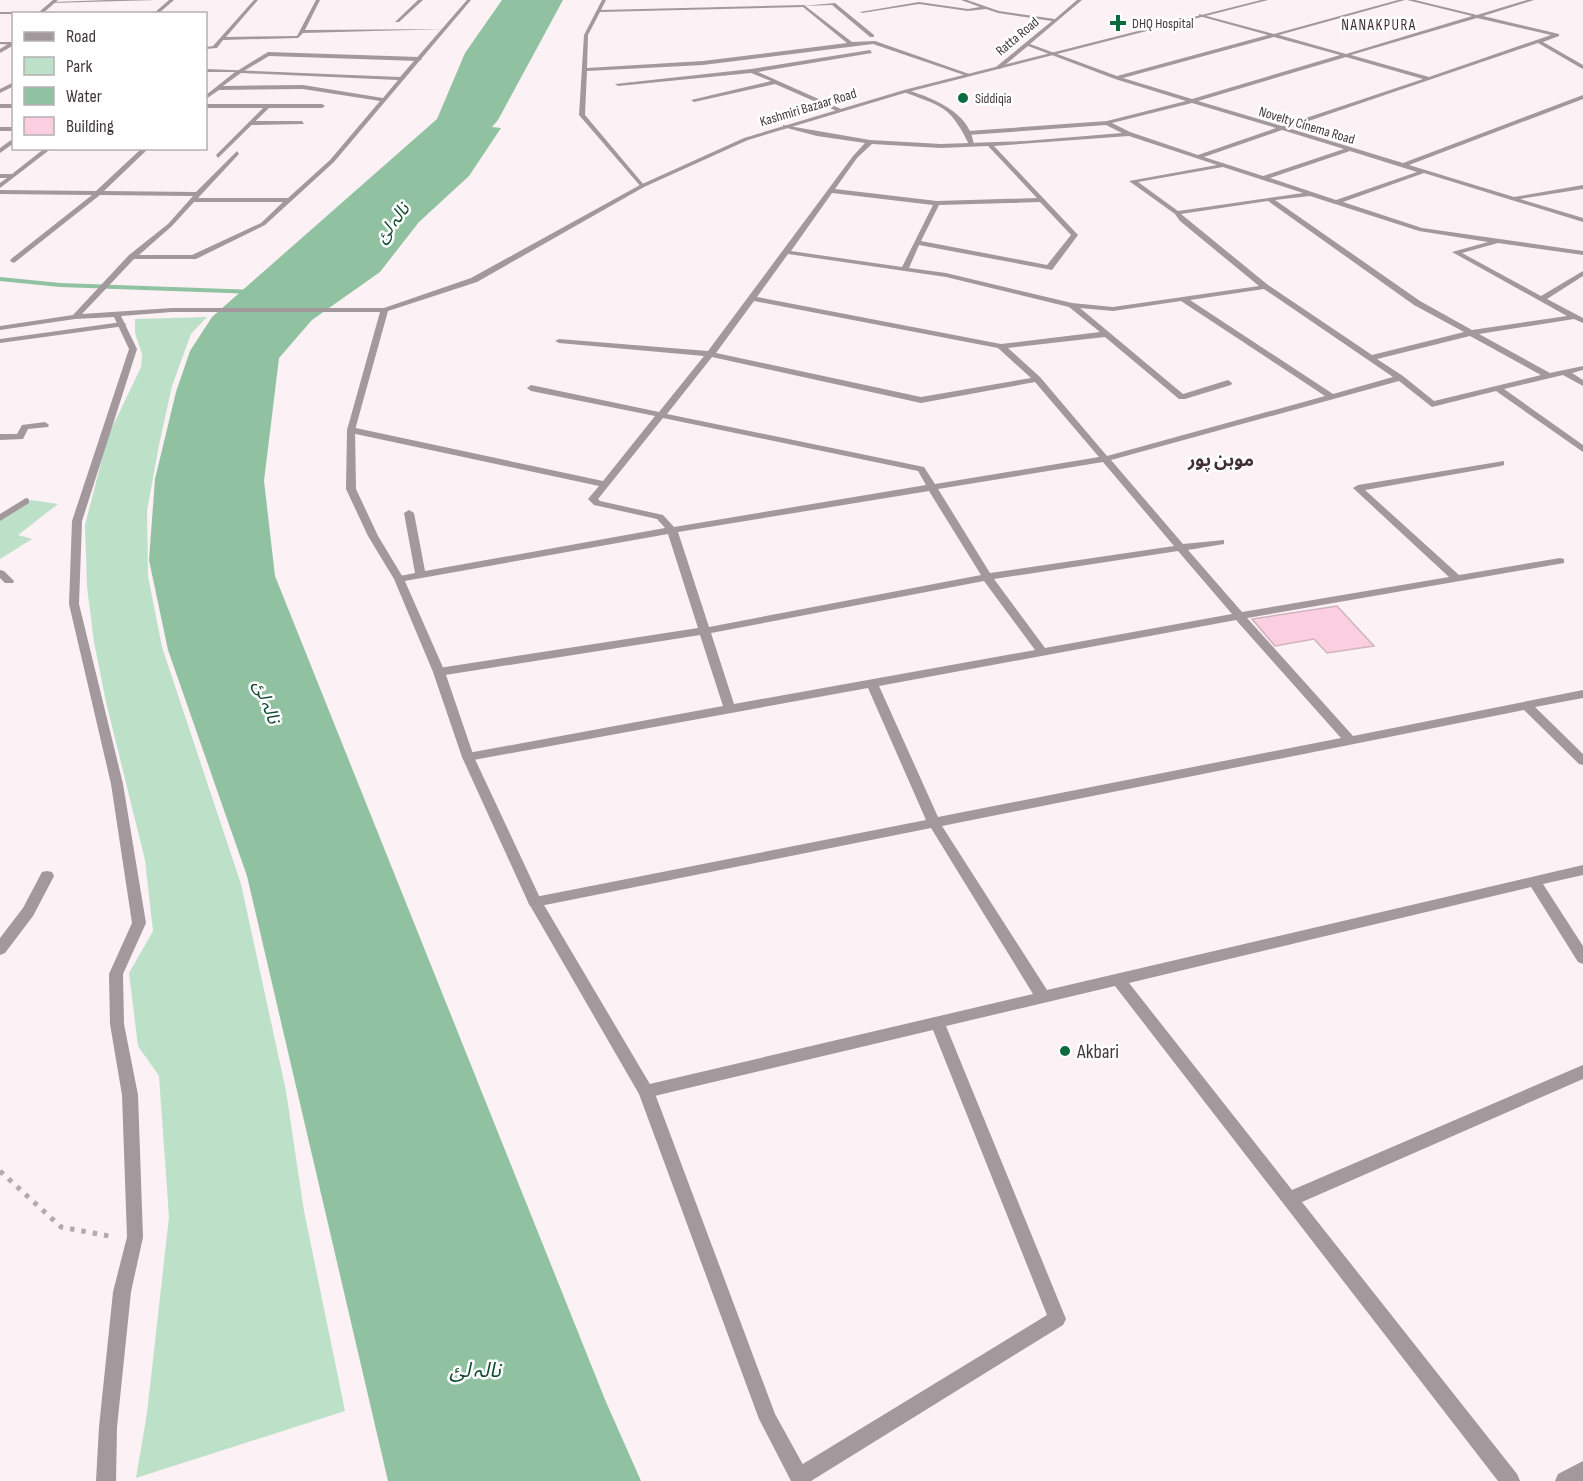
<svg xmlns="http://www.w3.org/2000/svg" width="1583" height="1481" viewBox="0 0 1583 1481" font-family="'Sofia Sans Condensed','Noto Sans Arabic',sans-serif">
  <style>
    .green { fill: #bce1c8 }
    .water { fill: #90c1a1 }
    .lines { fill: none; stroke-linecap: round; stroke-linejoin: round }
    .stream { fill: #90c1a1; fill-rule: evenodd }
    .building { fill: #fbcee0; stroke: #ceb4bd; stroke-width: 1.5 }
    .path { stroke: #b4aaae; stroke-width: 5; stroke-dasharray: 4.5 7; stroke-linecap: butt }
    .service { fill: #a3989c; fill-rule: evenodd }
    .minor { fill: #a3989c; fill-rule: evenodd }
    .tertiary { fill: #a3989c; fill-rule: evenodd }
    .poi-dot { fill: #0b6a3e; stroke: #fff; stroke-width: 2 }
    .labels { text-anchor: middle; stroke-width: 5; stroke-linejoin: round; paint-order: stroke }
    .far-poi-label { font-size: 14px; fill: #43393d; stroke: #fff; text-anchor: start }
    .far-street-label { font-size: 14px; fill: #43393d; stroke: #fff }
    .far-neighbourhood-label { font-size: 15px; letter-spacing: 1.5px; fill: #422e36; stroke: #fff }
    .water-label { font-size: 18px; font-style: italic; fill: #104b2d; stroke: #fff }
    .far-district-label { font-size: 18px; font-weight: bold; fill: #422e36; stroke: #fff }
    .near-poi-label { font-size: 20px; fill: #43393d; stroke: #fff; text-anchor: start }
    .near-water-label { font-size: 21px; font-style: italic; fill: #104b2d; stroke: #fff }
  </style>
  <rect width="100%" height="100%" fill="#fcf1f5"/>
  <!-- green -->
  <g class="green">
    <path d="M207,317L191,334L172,386L159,445L147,511L148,576L162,647L241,884L286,1091L304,1211L345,1411L136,1478L147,1413L169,1217L159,1076L138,1046L129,973L153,931L145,860L106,702L94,642L87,587L85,525L108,436L141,367L142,354L135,333V319Z"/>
    <path d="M31,500L58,504L18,535L32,539L0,559V520Z"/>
  </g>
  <!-- water -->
  <path class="water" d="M502,0H563L498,120L492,127L501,128L469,176L419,222L380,272L312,320L279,358L264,481L275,576L606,1402L641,1481H388L247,876L168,650L149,560L155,479L176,392L190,351L212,317L437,119L465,53Z"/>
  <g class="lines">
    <!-- stream -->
    <path class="stream" d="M0,277L60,283L256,290L260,292L256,294L60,287L0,281Z"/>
  </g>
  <!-- building -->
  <path class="building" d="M1337,606L1374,646L1327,653L1314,639L1275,646L1252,619Z"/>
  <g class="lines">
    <!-- path -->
    <path class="path" d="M0,1171L61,1227L109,1236"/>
    <!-- service -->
    <g class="service">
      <path d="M108,0H157L50,3L52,2Z"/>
      <path d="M418,0H423L399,22H395Z"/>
      <path d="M835,3L874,35V37H870L832,5L802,6Z"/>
      <path d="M268,52L419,57L422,59L419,61L269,56L242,72L237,71Z"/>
      <path d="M904,90C910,90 916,93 922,95C946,104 972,119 974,146H970C950,106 945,108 904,92Z"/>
      <path d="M302,121L304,124L251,125L248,123L251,121Z"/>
    </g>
    <!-- minor -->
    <g class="minor">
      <path d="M53,0H58L42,14H0V12H39Z"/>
      <path d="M169,0H174L158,14H153Z"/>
      <path d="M254,0H258L226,37L297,36L316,0H320L305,30L446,29L303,33L298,38L223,40L217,48L206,49V47L213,46Z"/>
      <path d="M602,0H606L601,10L804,5L852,42L875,41L972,75L967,76L873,44L703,65L587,71L585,115L644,185V187L642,188L579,115L584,35ZM803,7L847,43L703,61L587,68L588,35L600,12Z"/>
      <path d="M961,0H967L999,11L1055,19L1077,0H1082L1030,44L1117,76L1268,35L1199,16V14L1274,34L1398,0H1405L1279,35L1346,54L1472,16L1407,0H1415L1477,15L1527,0H1534L1483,16L1559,34V36L1543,42L1583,65V69L1581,68L1538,43L1288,128L1403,163L1583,95V99L1409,165L1514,197L1583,185V189L1520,199L1583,218V222L1424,173L1343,202L1422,228L1583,251V255L1498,243L1462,253L1541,296L1583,271V276L1547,299L1583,318V323L1574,319L1479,334L1550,373L1583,366V370L1572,373L1583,380V386L1563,375L1504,389L1583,445V452L1496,391L1432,407L1399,381L1111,460L1183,544L1224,540V544L1188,550L1242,612L1449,577L1353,488L1358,485L1504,461V465L1501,466L1365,490L1459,575L1560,558L1564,559V563L1247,618L1353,736L1583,690V698L1535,707L1583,754V765L1579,764L1524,710L942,826L1047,990L1583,865V875L1543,884L1583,946V964L1578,962L1531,887L1129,983L1292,1190L1583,1065V1079L1302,1202L1517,1474L1520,1481H1498L1115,986L946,1026L1066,1319L1063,1325L811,1481H792L790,1477L793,1470L1047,1315L933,1030L646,1098L641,1096L638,1091L641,1086L1033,994L931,828L535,907L530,906L528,902L530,898L535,897L926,820L868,688L468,761L464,760L462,757L468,753L723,706L700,635L439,676L433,672L439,668L698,628L668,534L399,582L394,579L395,577L415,573L404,513L409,510L414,513L425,571L665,528L657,519L594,505L588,499L599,486L351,433L347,430L351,427L603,481L655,416L531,391L527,388L531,385L659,412L704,356L559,343L555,341L559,339L708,351L853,156L865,143L817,136L783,127V125L870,140L941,144L1025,141L1122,133L1106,125L968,135L965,133L968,131L1107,121L1186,101L1115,79L1028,46L1000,69H996V67L1052,21L998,13L986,9L968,11L919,4L862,13L860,12L919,2L968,9L980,7ZM1477,18L1551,35L1429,77L1351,55ZM1274,37L1340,55L1192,99L1123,78ZM1346,57L1423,79L1282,126L1198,101ZM1192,103L1276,128L1198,155L1130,132L1112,123ZM1282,130L1344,149L1263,176L1204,157ZM1129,136L1217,165L1129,181L1175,214L1180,221L1259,286L1113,307L1072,303L946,273L909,268L919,245L1052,270L1078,235L994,146ZM872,144L941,148L988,146L1037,198L937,201L835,189L857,158ZM1350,151L1417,172L1336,200L1270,178ZM1223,167L1303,193L1178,211L1138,182ZM832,193L933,205L902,267L791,251ZM1310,196L1419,231L1488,242L1452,252L1567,316L1472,330L1420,301L1275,200ZM1268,201L1414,305L1464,332L1372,355L1268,285L1181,214ZM1040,202L1071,235L1047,265L921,241L939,205ZM788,254L946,277L1069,307L1100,332L1001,344L757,297ZM1264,289L1393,377L1333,394L1190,300ZM754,301L998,348L1031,378L921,397L716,353ZM1181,301L1325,396L1107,456L1040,377L1008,348L1105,337L1179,399H1185L1231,385L1232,383L1228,380L1183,394L1080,308L1113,311ZM1470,336L1541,375L1434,401L1403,376L1377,359ZM712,357L921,403L1035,382L1099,457L935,484L924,467L667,414ZM663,418L918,471L926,485L674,527L663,515L600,501L598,499ZM1103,462L1174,546L990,573L938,489ZM929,491L981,575L709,627L678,532ZM1178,551L1232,614L1045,648L994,579ZM984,581L1035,650L734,704L711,633ZM1236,620L1341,738L938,817L879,686Z"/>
      <path d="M0,42H14V45L0,44Z"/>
      <path d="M870,50L872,53L758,72L841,109L839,112L775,84L694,102L691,100L771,81L751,73L618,86L615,84L751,69Z"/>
      <path d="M14,82V86L0,93V89Z"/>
      <path d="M122,322L126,324L125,326L0,343V339Z"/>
      <path d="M45,422L49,425L48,427L28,429L23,439L0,440V434H17L22,425Z"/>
      <path d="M26,498L29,499V503L0,521V514Z"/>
      <path d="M0,570L4,571L14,581L13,583H5L0,578Z"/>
      <path d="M47,871L52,872L54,876L33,916L5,953L0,955V938L23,908L42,872Z"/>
      <path d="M1583,1461V1481H1555L1558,1474Z"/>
    </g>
    <!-- tertiary -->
    <g class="tertiary">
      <path d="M467,0H471L334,162L265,225L196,259H134L82,314L172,308H384L471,278L640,185L744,138L904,90L1261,0H1268L908,92L748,140L644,187L477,282L388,311L355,430L356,489L378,536L404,579L445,672L474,757L541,900L654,1091L775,1414L812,1481H791L759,1419L639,1094L528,902L462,757L433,672L394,579L368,536L346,489L347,430L380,312H172L121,316L137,349L82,521L79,604L123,784L146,923L123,974L124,1024L138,1095L143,1237L131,1292L117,1427L116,1481H96L99,1427L113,1292L127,1237L122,1095L110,1024L109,974L132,923L111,784L69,604L72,521L129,349L114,317L75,319L0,330V326L73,315L129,255L168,224L193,196L100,195L14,263L10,261L11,259L92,195L0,194V190L96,191L142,148H149L104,191L196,192L237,151L239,154L198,198H288L330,160L380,101L303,89L219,90L206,99V95L235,72H206V69L400,77ZM241,73L398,80L383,98L303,85L223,86ZM194,202H283L261,223L192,255H139L172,226Z"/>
      <path d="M10,43H14V45L0,53V49Z"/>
      <rect x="0" y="104" width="14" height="4"/>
      <path d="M206,104H322L325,106L322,108H269L218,158L216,155L263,108H206Z"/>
      <rect x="0" y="127" width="14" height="4"/>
      <path d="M14,138V143L0,153V148Z"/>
      <path d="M45,148H52L0,188V183L7,178H0V174H12Z"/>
    </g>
  </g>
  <!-- markers -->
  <g class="poi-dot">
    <path d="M1115 14h6v6h6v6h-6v6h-6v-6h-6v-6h6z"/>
    <circle cx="963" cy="98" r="6"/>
    <circle cx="1065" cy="1051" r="6"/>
  </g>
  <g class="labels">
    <!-- far-poi labels -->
    <g class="far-poi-label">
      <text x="1132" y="28">DHQ Hospital</text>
      <text x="975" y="103">Siddiqia</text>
    </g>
    <!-- far-street labels -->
    <g class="far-street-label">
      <text transform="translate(1017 36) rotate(-40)" y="5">Ratta Road</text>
      <text transform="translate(808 107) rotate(-17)" y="5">Kashmiri Bazaar Road</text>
      <text transform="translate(1307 125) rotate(17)" y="5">Novelty Cinema Road</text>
    </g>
    <!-- far-neighbourhood labels -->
    <g class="far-neighbourhood-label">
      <text x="1379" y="30">NANAKPURA</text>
    </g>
    <!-- water labels -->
    <g class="water-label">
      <text transform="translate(392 223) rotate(-53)" y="6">نالہ لئ</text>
      <text transform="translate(267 702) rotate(69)" y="6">نالہ لئ</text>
    </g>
    <!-- far-district labels -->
    <g class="far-district-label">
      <text x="1221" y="466">موہن پور</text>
    </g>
    <!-- near-poi labels -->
    <g class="near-poi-label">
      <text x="1077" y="1058">Akbari</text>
    </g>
    <!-- near-water labels -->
    <g class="near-water-label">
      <text x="475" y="1377">نالہ لئ</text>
    </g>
  </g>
  <!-- legend -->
  <rect x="12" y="12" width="195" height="138" fill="#ffffff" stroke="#b4b0b1" stroke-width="1.5"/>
  <rect x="24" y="32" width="30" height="9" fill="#a3989c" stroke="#b4b0b1" stroke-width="1.5"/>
  <text x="66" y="42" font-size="18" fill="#43393d">Road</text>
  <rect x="24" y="57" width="30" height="18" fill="#bce1c8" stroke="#b4b0b1" stroke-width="1.5"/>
  <text x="66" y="72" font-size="18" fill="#43393d">Park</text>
  <rect x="24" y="87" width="30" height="18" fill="#90c1a1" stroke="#b4b0b1" stroke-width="1.5"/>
  <text x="66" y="102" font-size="18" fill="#43393d">Water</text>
  <rect x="24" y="117" width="30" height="18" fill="#fbcee0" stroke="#b4b0b1" stroke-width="1.5"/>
  <text x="66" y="132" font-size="18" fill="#43393d">Building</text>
</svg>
